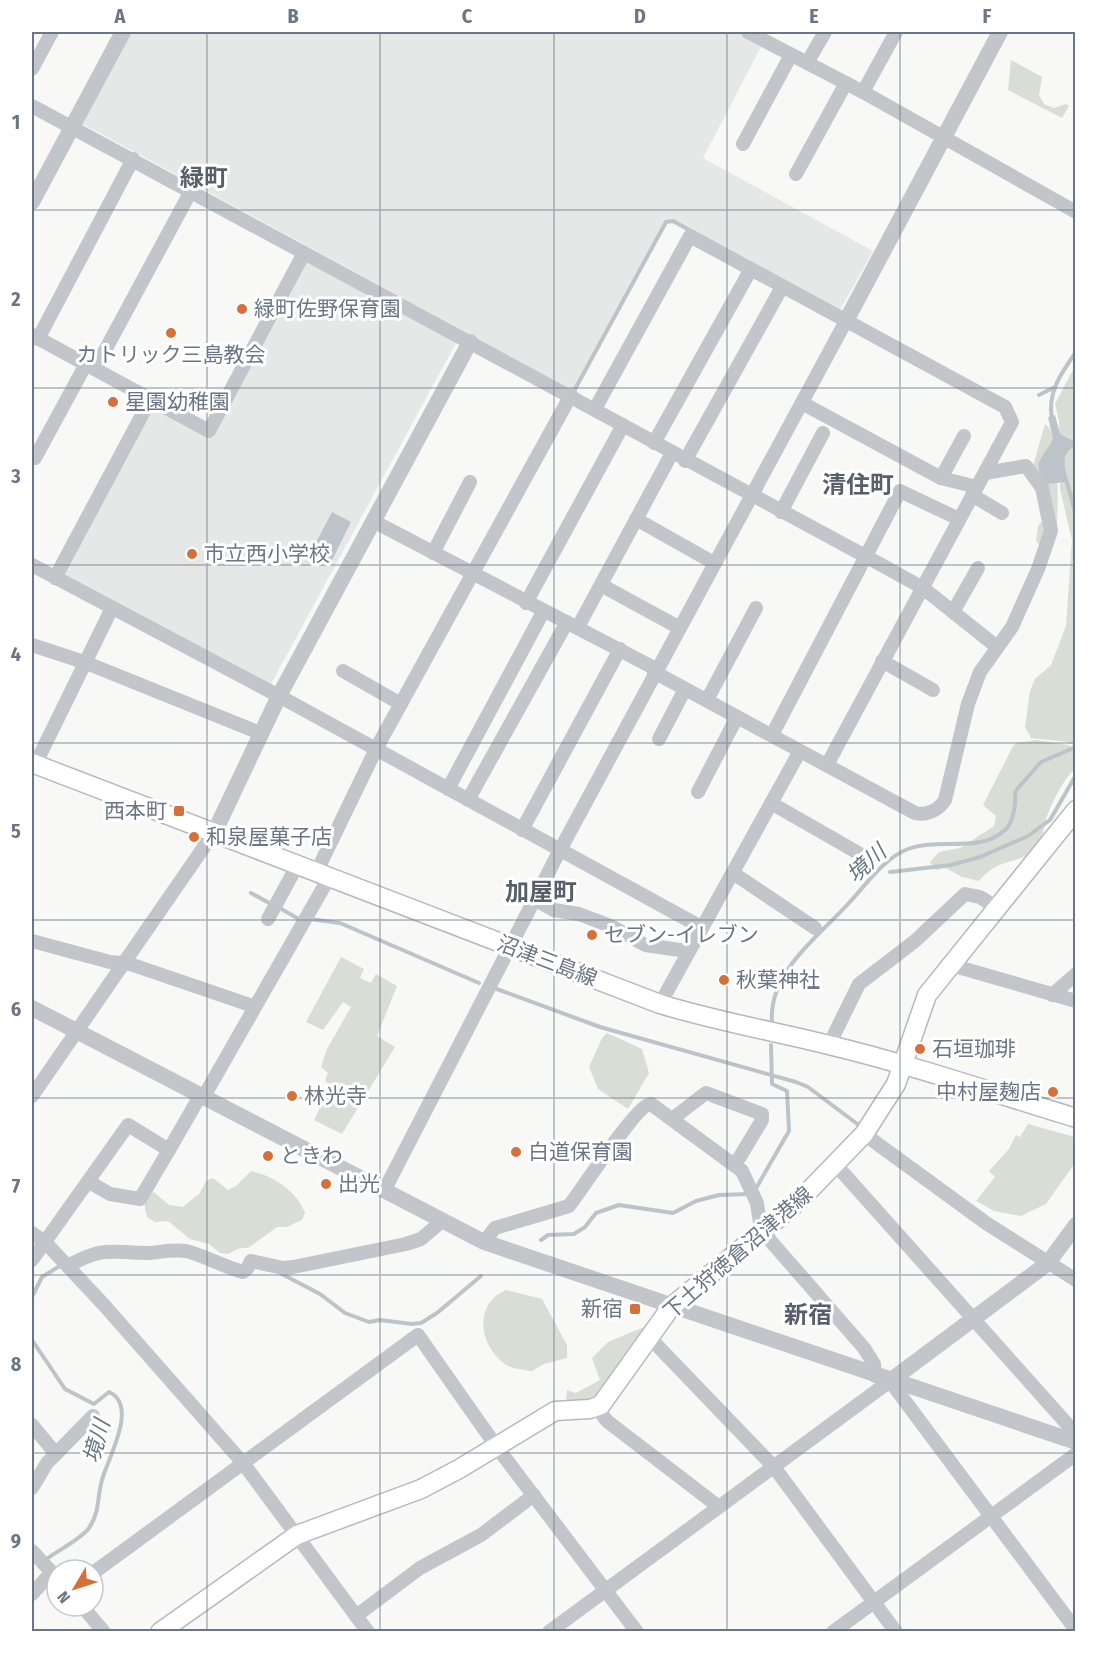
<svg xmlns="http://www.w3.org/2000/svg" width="1107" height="1663" viewBox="0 0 1107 1663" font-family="'Fira Sans Condensed','Noto Sans JP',sans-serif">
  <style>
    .built { fill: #e6e7e7 }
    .green { fill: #d8ddd6 }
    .water { fill: #bcc4ca }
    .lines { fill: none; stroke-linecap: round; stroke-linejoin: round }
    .stream { stroke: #bcc4ca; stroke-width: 4 }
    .secondary-casing { stroke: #b5b9be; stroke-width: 21 }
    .minor { stroke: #c2c5c9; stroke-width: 14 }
    .tertiary { stroke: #c2c5c9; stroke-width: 16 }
    .secondary { stroke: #fff; stroke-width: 18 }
    .grid { fill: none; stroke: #6a7685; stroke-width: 1.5; stroke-opacity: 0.55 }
    .poi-dot { fill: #d5703a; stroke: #fff; stroke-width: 2 }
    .labels { text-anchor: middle; stroke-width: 6; stroke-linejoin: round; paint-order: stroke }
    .poi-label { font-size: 21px; fill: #6a7685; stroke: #fff; text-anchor: start }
    .street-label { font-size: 21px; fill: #6a7685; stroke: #fff }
    .water-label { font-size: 22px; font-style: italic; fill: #667680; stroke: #fff }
    .quarter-label { font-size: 24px; font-weight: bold; fill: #57606a; stroke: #fff }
    .neatline { fill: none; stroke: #6a7685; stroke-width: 2 }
    .grid-label { font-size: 20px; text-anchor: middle; font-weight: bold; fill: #6a7685 }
  </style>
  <rect width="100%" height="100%" fill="#f8f8f6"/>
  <!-- built -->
  <g class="built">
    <path d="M130,32H741L763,43L703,158L873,251L840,310L671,219L666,221L574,391L83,124Z"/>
    <path d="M306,261L457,341L271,684L63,575L152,407L211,437Z"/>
  </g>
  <!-- green -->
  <g class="green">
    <path d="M1011,60L1042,77L1039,95L1044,104L1054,108L1066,104L1069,106L1062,118L1008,90Z"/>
    <path d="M1075,366V747L1068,742L1031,738L1025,727L1030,691L1035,679L1051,665L1066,626L1072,540L1060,489L1059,421L1055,404Z"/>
    <path d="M1045,424C1062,434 1057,511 1057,530L1040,545L1036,541L1038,526L1043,520L1033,466Z"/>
    <path d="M1036,740L1069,745L1075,750V769C1062,781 1054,799 1047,816C1043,827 1044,841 1034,850C1018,865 999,857 979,881L962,877L946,868L936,870L930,862L939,852L960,848L994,826L996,816L983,805L1012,748L1016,743Z"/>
    <path d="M341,957L364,969L360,978L371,983L376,974L397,986L377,1036L395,1047L342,1134L314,1120L330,1086L325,1080L328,1073L321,1067L327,1049L351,1007L343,1002L323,1030L306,1022Z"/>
    <path d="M607,1033L642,1049L649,1073L628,1109L598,1089L589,1067L602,1038Z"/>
    <path d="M1028,1124L1075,1137V1163L1046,1204L1021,1216L994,1211L976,1201L995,1177L989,1171L1009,1149L1016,1135L1020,1137Z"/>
    <path d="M251,1171C273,1176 297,1191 305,1213L302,1220L287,1227H277L248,1248H240L228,1254L220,1253L209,1244L190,1239L168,1221L155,1222L147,1217C144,1205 142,1198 154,1192L169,1205L183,1207L199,1194L206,1181L213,1178L228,1190L236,1186Z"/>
    <path d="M506,1290L542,1299L567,1345V1358L544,1364L532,1371C523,1370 512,1369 505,1364C478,1345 474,1303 506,1290Z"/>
    <path d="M644,1327L625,1364L597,1404L566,1405L567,1390L576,1393L600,1380L592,1358L608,1342Z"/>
  </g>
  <!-- water -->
  <g class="water">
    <path d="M1055,415L1060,434L1075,442V447C1052,454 1074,489 1075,505C1076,510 1075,515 1075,520L1065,482L1048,484C1028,463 1044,458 1053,439L1048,417Z"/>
    <path d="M332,512L351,522L331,562L311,552Z"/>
  </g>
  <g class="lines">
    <!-- stream -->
    <g class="stream">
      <path d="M574,391L666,222L673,221L691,231"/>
      <path d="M1039,395L1055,387"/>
      <path d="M1052,419C1047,393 1061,373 1076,352"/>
      <path d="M890,872L951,865L980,857L1028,836L1050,820L1076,775"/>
      <path d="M251,893L271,904"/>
      <path d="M278,907L297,918"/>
      <path d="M310,919L340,923L479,983"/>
      <path d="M494,988L600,1027L796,1082L808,1087L860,1126"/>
      <path d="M772,1023C768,972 818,937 848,904C866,885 884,858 908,849C938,837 979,854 1005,830C1014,822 1016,803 1015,793L1018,788L1041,762L1076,747"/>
      <path d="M755,1190L789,1131L787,1091L772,1084L771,1045"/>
      <path d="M541,1240L548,1235L574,1234L585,1227L596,1213L619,1205L673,1213L696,1201L719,1195L749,1194"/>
      <path d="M280,1273L320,1294L345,1313L369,1322L380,1320L412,1324L421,1323L437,1313L481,1276"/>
      <path d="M32,1297L42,1277L63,1264"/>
      <path d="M32,1340L65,1389L94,1404L109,1392C139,1405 108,1458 102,1480C97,1497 100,1512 89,1528C80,1540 60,1549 48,1558"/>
    </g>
    <!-- secondary casing -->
    <g class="secondary-casing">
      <g id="secondary">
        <path d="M32,763L660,1004C716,1021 772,1031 829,1045C912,1065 994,1093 1076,1118"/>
        <path d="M160,1632L297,1535L421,1489L459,1469L555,1411L590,1409L601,1405L671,1307L799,1201L864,1134L896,1084L927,995L1076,810"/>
      </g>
    </g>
    <!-- minor -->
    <g class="minor">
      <path d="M748,32L863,92L1076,212"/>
      <path d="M807,63L825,32"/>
      <path d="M32,69L52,32"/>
      <path d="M863,92L896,32"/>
      <path d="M32,106L867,557L923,588L997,647"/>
      <path d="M743,144L791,55"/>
      <path d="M796,174L846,83"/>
      <path d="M32,335L209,431L304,253"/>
      <path d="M38,339L133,159"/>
      <path d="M95,369L191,191"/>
      <path d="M802,403L941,478L977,487"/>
      <path d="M595,409L690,236L1005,407L1012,422L827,765"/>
      <path d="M654,443L751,269"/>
      <path d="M35,458L86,364"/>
      <path d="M685,461L782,287"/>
      <path d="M941,478L964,436"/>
      <path d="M972,495L1002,513"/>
      <path d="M781,512L823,433"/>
      <path d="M636,519L714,563"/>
      <path d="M373,521L656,669"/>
      <path d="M433,553L470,482"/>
      <path d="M32,565L279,696L701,927"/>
      <path d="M55,578L150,400"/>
      <path d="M601,585L678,627"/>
      <path d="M526,603L623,425"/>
      <path d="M953,612L978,568"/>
      <path d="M578,627L672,453"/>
      <path d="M32,645L84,662L260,733"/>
      <path d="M882,661L933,690"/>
      <path d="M343,671L401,704"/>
      <path d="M654,672L915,813C926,816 939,810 945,800L968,704L980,672L1012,627L1038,569L1051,531L1042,488L1026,466L985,473"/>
      <path d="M707,700L756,608"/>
      <path d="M772,735L900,491L959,519"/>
      <path d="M659,739L685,689"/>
      <path d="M35,765L112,608"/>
      <path d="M448,789L543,612"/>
      <path d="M698,792L737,717"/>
      <path d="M468,800L567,622"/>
      <path d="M771,803L867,858"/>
      <path d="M522,830L620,649"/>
      <path d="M317,871L376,749L571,395"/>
      <path d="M733,873L815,928"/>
      <path d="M534,899L554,910L579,914L613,927L645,945L687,951"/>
      <path d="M268,919L298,864"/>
      <path d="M32,941L110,962L130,964L253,1006"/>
      <path d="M951,965L1076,1001"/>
      <path d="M1052,995L1076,974"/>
      <path d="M660,1004L800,751"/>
      <path d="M829,1045L859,984L915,941L965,894L980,897L997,908"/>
      <path d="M32,1096L215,831"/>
      <path d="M203,1098L330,876"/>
      <path d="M672,1119L706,1093L762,1114V1120L735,1165"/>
      <path d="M864,1134L986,1223L1076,1280"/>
      <path d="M836,1165L1076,1434"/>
      <path d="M89,1182L110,1194L140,1199L169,1150"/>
      <path d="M384,1191L560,850L846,321"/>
      <path d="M32,1233L45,1242L104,1305L243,1463L368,1632"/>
      <path d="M484,1242L495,1228L569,1206C581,1191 637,1104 651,1104L742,1171L757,1203L761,1230L864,1348L874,1364L875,1376"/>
      <path d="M32,1260L128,1125L169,1150L200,1096"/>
      <path d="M68,1266C106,1245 110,1253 149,1253C161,1252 173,1249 186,1251C203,1255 224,1267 243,1272L247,1269L251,1261L283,1268L293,1267L406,1244L421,1239L442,1221"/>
      <path d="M649,1337L774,1467L896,1632"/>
      <path d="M597,1408L607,1421L719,1507"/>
      <path d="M32,1425L56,1454"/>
      <path d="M32,1488L47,1463L93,1416"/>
      <path d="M32,1551L57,1578"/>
      <path d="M93,1573L418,1335L496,1446L637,1632"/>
      <path d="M32,1594L52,1572"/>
      <path d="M82,1606L104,1632"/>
      <path d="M356,1616L420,1568L481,1535L534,1495"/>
      <path d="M549,1632L890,1381L1076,1630"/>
      <path d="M833,1632L1076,1454"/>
    </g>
    <!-- tertiary -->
    <g class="tertiary">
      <path d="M32,202L123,32"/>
      <path d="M846,321L1000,32"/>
      <path d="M215,831L279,696L470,342"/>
      <path d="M32,1008L484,1242L1076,1442"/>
      <path d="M890,1381L1048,1263L1076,1225"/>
    </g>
    <!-- secondary -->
    <use href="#secondary" class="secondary"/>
  </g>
  <!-- grid -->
  <path class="grid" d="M207,32V1632M380,32V1632M554,32V1632M727,32V1632M900,32V1632M32,210H1076M32,388H1076M32,565H1076M32,743H1076M32,920H1076M32,1098H1076M32,1275H1076M32,1453H1076"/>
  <!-- markers -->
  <g class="poi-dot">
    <circle cx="242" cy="309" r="6"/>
    <circle cx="171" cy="333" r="6"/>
    <circle cx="113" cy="402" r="6"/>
    <circle cx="192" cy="554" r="6"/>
    <rect x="173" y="805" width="12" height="12" rx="3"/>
    <circle cx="194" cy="837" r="6"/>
    <circle cx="592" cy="935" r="6"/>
    <circle cx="724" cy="980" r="6"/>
    <circle cx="920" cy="1049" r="6"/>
    <circle cx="1053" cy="1092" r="6"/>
    <circle cx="292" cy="1096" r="6"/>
    <circle cx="516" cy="1152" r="6"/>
    <circle cx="268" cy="1156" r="6"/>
    <circle cx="326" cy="1184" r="6"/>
    <rect x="629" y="1303" width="12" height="12" rx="3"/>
  </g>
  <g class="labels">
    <!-- poi labels -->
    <g class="poi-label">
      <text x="254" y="316">緑町佐野保育園</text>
      <text x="171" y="362" text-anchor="middle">カトリック三島教会</text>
      <text x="125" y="409">星園幼稚園</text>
      <text x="204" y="561">市立西小学校</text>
      <text x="167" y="818" text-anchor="end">西本町</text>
      <text x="206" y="844">和泉屋菓子店</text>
      <text x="604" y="942">セブン-イレブン</text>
      <text x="736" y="987">秋葉神社</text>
      <text x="932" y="1056">石垣珈琲</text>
      <text x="1041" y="1099" text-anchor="end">中村屋麹店</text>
      <text x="304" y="1103">林光寺</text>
      <text x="528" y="1159">白道保育園</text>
      <text x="280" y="1163">ときわ</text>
      <text x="338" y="1191">出光</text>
      <text x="623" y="1316" text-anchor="end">新宿</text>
    </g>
    <!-- street labels -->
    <g class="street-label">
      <text transform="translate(547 961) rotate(21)" y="7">沼津三島線</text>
      <text transform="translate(738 1253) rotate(-41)" y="7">下土狩徳倉沼津港線</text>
    </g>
    <!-- water labels -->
    <g class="water-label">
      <text transform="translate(866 863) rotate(-42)" y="8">境川</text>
      <text transform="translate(96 1441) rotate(-74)" y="8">境川</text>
    </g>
    <!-- quarter labels -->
    <g class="quarter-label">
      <text x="204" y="186">緑町</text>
      <text x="858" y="493">清住町</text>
      <text x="541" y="900">加屋町</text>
      <text x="808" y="1323">新宿</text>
    </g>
  </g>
  <!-- border -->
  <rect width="1107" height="1663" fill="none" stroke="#ffffff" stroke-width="66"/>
  <!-- north arrow -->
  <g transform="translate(75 1588) rotate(231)"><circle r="28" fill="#ffffff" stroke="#c3c8ce" stroke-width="1.5"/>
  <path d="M0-4.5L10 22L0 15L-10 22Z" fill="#d5703a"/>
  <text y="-9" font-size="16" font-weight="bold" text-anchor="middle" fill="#6a7685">N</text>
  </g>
  <rect x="33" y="33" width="1041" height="1597" class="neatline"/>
  <g class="grid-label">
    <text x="120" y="23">A</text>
    <text x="293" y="23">B</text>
    <text x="467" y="23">C</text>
    <text x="640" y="23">D</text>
    <text x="814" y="23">E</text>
    <text x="987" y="23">F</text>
    <text x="16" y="129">1</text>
    <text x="16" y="306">2</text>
    <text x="16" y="483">3</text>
    <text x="16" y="661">4</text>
    <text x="16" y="838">5</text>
    <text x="16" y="1016">6</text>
    <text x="16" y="1193">7</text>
    <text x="16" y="1371">8</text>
    <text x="16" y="1548">9</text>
  </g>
</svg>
